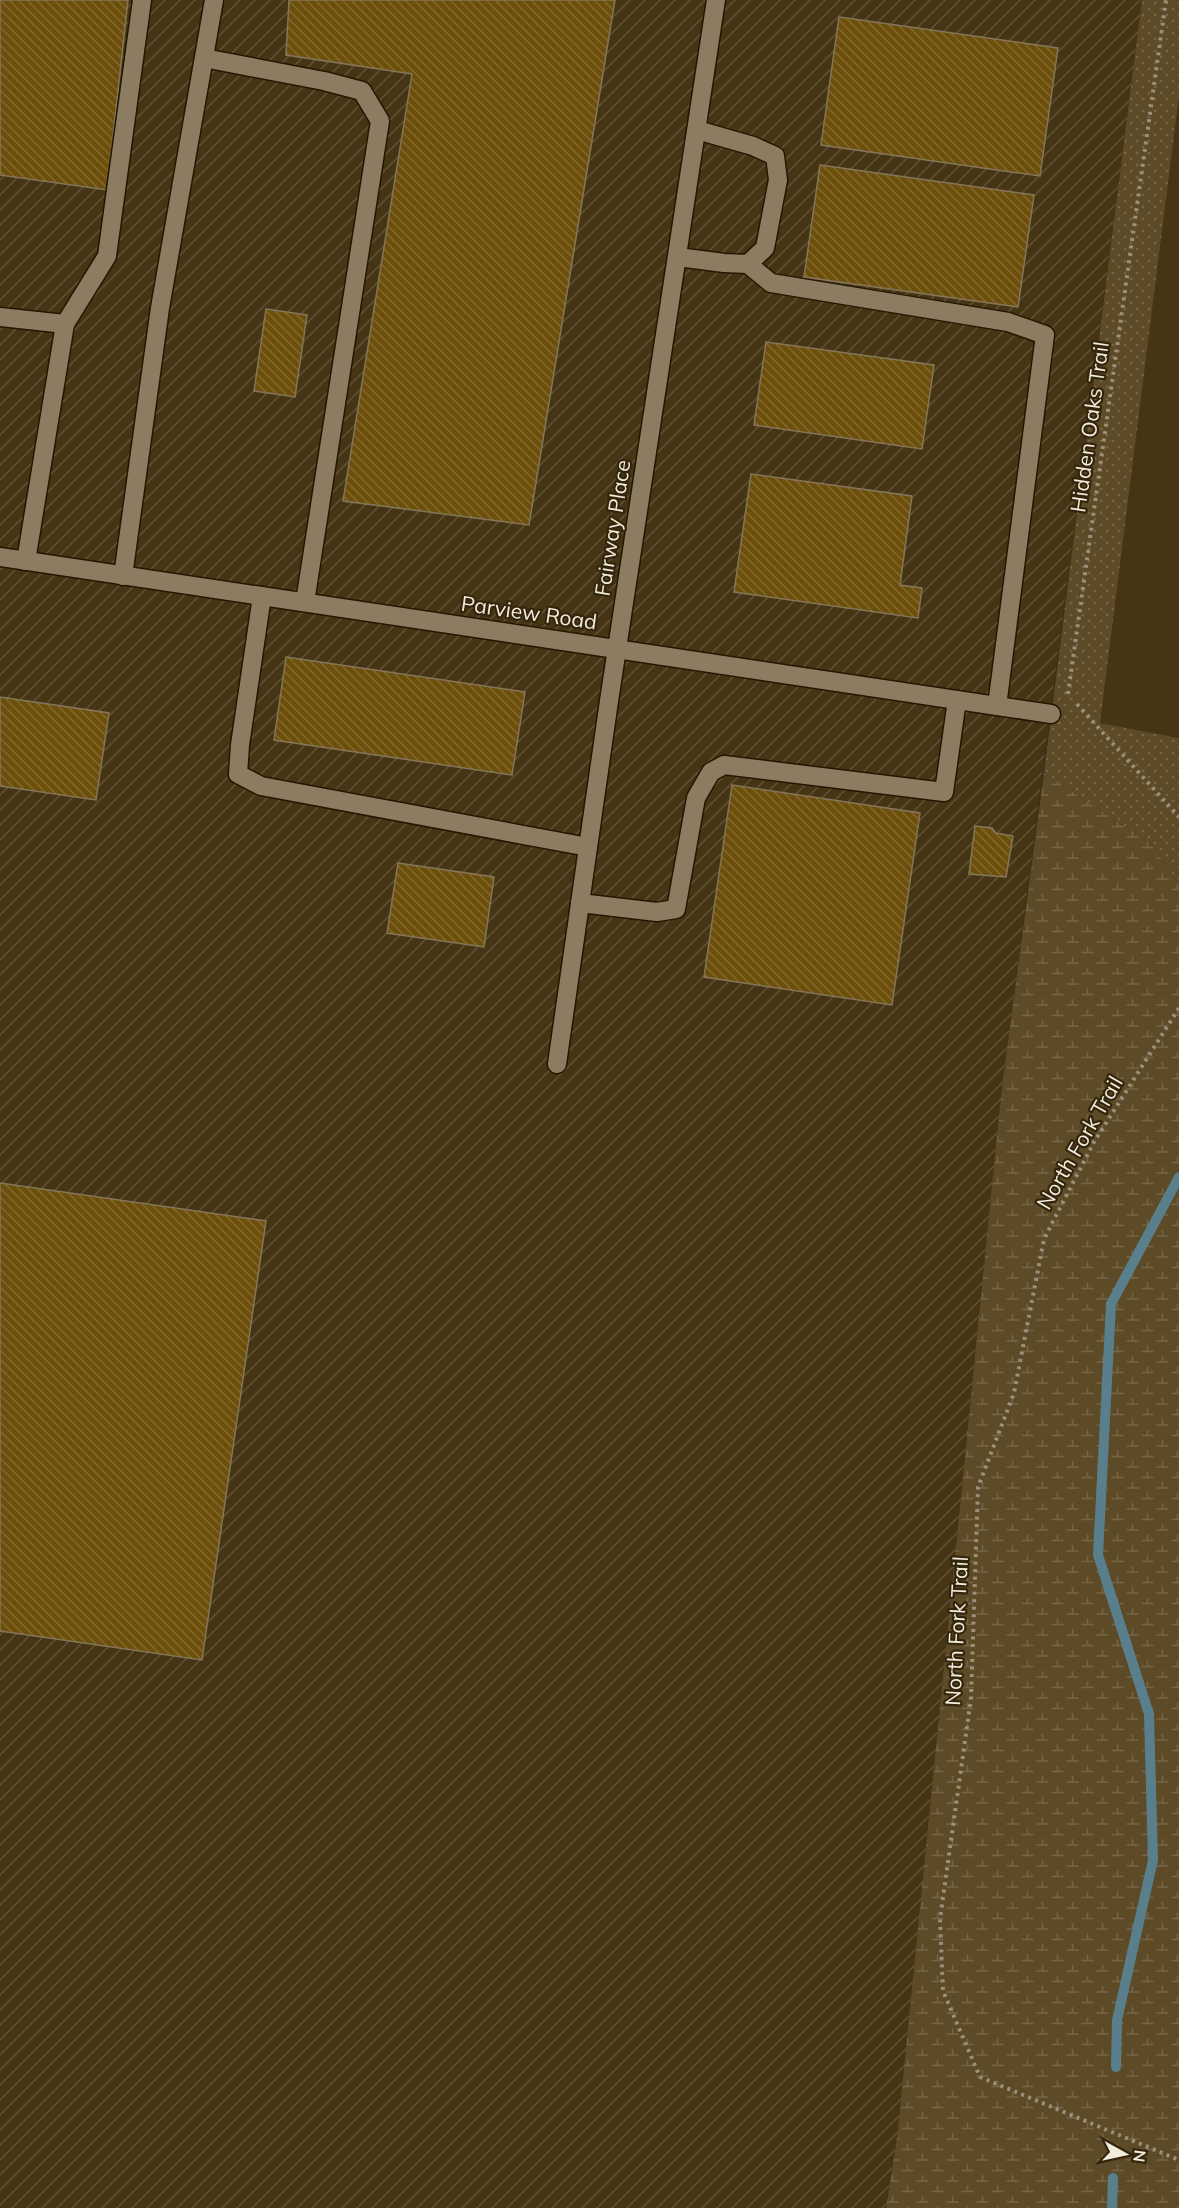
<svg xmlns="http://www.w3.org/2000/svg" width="1179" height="2208" viewBox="0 0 1179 2208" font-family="Mulish,sans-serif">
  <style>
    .built { fill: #463514 }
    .industrial { fill: url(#industrial-furrows) }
    .wetland { fill: url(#wetland-marsh) }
    .park { fill: url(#park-dots) }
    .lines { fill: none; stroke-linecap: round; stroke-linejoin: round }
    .stream { stroke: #5a7f8c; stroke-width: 10 }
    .building { fill: url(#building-back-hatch); stroke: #85765b; stroke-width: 1.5 }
    .minor-casing { stroke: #241700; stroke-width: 21 }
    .path { stroke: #9a907b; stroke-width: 4; stroke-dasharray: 3 4.5; stroke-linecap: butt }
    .minor { stroke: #8c7c61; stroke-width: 18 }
    .labels { text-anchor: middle; stroke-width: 4.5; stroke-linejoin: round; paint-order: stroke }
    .street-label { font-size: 21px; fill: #f3ebdc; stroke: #33260c }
  </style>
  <defs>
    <pattern id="industrial-furrows" width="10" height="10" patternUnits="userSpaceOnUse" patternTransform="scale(1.5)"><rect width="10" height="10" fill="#463514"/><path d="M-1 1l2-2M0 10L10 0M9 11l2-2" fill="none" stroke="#615236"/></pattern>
    <pattern id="wetland-marsh" width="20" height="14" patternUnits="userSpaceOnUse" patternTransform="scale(1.5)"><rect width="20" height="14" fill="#5d4a27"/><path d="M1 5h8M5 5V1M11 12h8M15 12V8" fill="none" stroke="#756446"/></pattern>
    <pattern id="park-dots" width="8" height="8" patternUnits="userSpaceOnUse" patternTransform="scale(1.5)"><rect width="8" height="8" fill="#5d4a27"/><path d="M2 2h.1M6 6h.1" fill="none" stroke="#756446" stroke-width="1.8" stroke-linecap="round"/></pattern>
    <pattern id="building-back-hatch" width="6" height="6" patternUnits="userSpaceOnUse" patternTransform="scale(1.5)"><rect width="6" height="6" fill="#6c4f0a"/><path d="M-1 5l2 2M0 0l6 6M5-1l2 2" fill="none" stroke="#81682d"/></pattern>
  </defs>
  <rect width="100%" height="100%" fill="#3d3016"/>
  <!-- built -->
  <path class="built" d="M1179,96V738L1100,723Z"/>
  <!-- industrial -->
  <path class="industrial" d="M0,0H1142L1002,1086L897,2138L886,2208H0Z"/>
  <!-- wetland -->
  <path class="wetland" d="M1044,773L1152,844L1179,884V2208H886L897,2138L1002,1086Z"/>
  <!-- park -->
  <path class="park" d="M1142,0H1179V96L1100,723L1179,738V884L1152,844L1044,773Z"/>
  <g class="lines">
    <!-- stream -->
    <g class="stream">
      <path d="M1116,2067L1117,2020L1153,1860L1149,1714L1098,1555L1111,1304L1179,1177"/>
      <path d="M1112,2208L1113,2178"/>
    </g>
  </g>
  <!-- building -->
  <g class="building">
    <path d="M0,0H128L107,190L0,175Z"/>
    <path d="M289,0H615L529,525L343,501L412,74L286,55Z"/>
    <path d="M839,17L1058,48L1040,176L821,145Z"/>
    <path d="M820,165L1034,195L1018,307L804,277Z"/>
    <path d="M266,309L307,315L295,397L254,391Z"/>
    <path d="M766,342L934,365L922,449L754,425Z"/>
    <path d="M751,474L912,496L900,585L922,588L918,618L734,592Z"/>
    <path d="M286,657L525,692L512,775L274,740Z"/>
    <path d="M0,697L109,713L96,800L0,786Z"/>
    <path d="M732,785L920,813L892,1005L704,977Z"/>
    <path d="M975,826L992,828L996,833L1013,836L1006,877L969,874Z"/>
    <path d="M398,863L494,877L484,947L387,933Z"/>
    <path d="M0,1183L266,1221L202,1660L0,1631Z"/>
  </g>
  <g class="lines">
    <!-- minor casing -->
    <g class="minor-casing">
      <g id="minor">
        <path d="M204,58L324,81L362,91L380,121L305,602"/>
        <path d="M678,257L724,263L748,264L765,248L778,180L775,156L753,146L697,130"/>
        <path d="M748,264L771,283L1008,322L1045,335L997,706"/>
        <path d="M0,317L65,324L26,561"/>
        <path d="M65,324L107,256L142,0"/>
        <path d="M0,557L1051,714"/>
        <path d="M123,576L160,308L214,0"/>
        <path d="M262,596L240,745L238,774L261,786L588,847"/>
        <path d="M580,903L657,912L676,909L696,798L711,772L724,765L944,792L957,700"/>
        <path d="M557,1064L609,701L716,0"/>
      </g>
    </g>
    <!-- path -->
    <g class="path">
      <path d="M1068,694L1166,0"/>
      <path d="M1077,704L1179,817"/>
      <path d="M1179,1008L1094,1142L1044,1239L1014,1393L978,1487L971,1698L940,1919L943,1991L980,2077L1179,2160"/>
    </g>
    <!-- minor -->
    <use href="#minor" class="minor"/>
  </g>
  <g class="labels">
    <!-- street labels -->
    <g class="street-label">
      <text transform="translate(1090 427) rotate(-82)" y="7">Hidden Oaks Trail</text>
      <text transform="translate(613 528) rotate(-81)" y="7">Fairway Place</text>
      <text transform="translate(529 613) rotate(8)" y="7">Parview Road</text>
      <text transform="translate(1080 1143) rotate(-60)" y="7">North Fork Trail</text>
      <text transform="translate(957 1631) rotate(-87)" y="7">North Fork Trail</text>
    </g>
  </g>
  <!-- north arrow -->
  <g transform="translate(1125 2154) rotate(98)" stroke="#33260c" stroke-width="4.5" paint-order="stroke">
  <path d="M0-4.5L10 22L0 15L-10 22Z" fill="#f3ebdc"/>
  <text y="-9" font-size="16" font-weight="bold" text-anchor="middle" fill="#f3ebdc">N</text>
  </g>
</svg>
